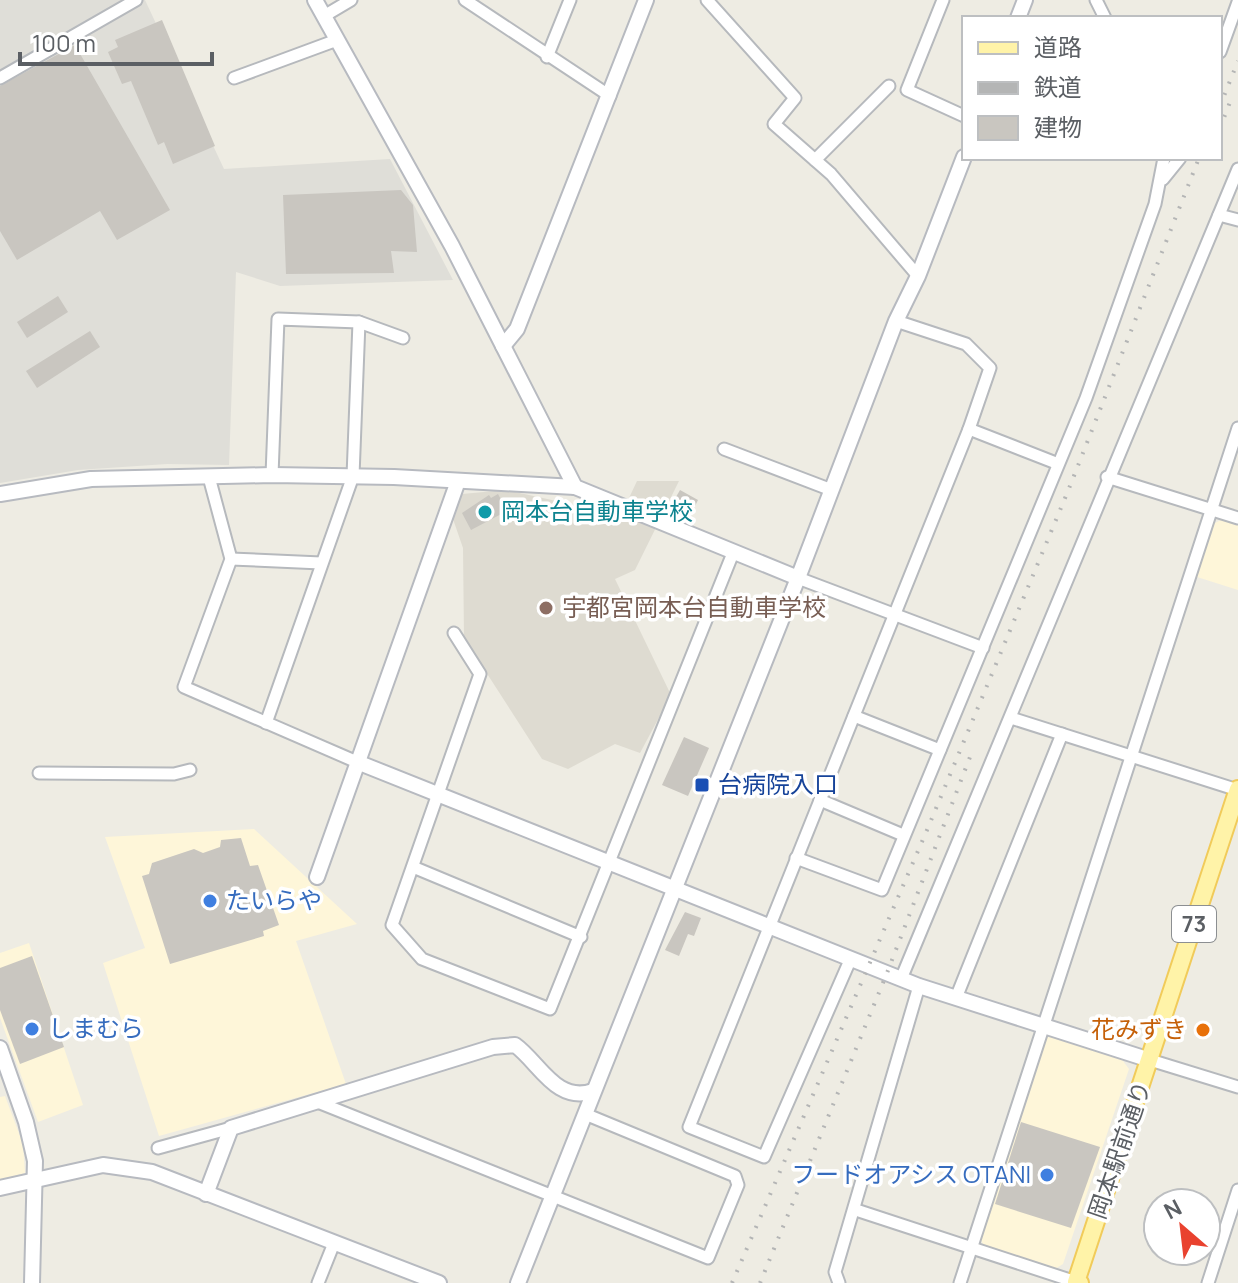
<svg xmlns="http://www.w3.org/2000/svg" width="1238" height="1283" viewBox="0 0 1238 1283" font-family="Manrope,'Noto Sans JP',sans-serif">
  <style>
    .commercial { fill: #fef6d9 }
    .industrial { fill: #dfded8 }
    .education { fill: #dedbd1 }
    .building { fill: #c9c6c0 }
    .lines { fill: none; stroke-linecap: round; stroke-linejoin: round }
    .street-casing { stroke: #b6b9bd; stroke-width: 15 }
    .secondary-casing { stroke: #b7bac0; stroke-width: 18 }
    .primary-casing { stroke: #f1cb5a; stroke-width: 20 }
    .street { stroke: #fff; stroke-width: 11 }
    .secondary { stroke: #fff; stroke-width: 14 }
    .primary { stroke: #fff3a8; stroke-width: 16 }
    .rail { stroke: #b4b5b5; stroke-width: 4; stroke-dasharray: 2 10; stroke-linecap: butt }
    .culture-dot { fill: #0f9aa8; stroke: #fff; stroke-width: 3 }
    .education-dot { fill: #8d6e63; stroke: #fff; stroke-width: 3 }
    .transit-dot { fill: #1a4fb4; stroke: #fff; stroke-width: 3 }
    .shop-dot { fill: #3f7fe0; stroke: #fff; stroke-width: 3 }
    .food-dot { fill: #e8710a; stroke: #fff; stroke-width: 3 }
    .labels { text-anchor: middle; stroke-width: 7; stroke-linejoin: round; paint-order: stroke }
    .shield { fill: #fff; stroke: #8c8f92; stroke-width: 2 }
    .shield-label { font-size: 22px; font-weight: bold; fill: #5b5f64 }
    .culture-label { font-size: 24px; fill: #0d838f; stroke: #fff; text-anchor: start }
    .education-label { font-size: 24px; fill: #785e54; stroke: #fff; text-anchor: start }
    .transit-label { font-size: 24px; fill: #164399; stroke: #fff; text-anchor: start }
    .shop-label { font-size: 24px; fill: #366cbe; stroke: #fff; text-anchor: start }
    .food-label { font-size: 24px; fill: #c56008; stroke: #fff; text-anchor: end }
    .street-label { font-size: 24px; fill: #5b5f64; stroke: #fff }
  </style>
  <rect width="100%" height="100%" fill="#eeece3"/>
  <!-- commercial -->
  <g class="commercial">
    <path d="M1221,520L1238,525V590L1197,577L1213,524Z"/>
    <path d="M254,829L357,924L296,941L346,1084L159,1136L103,963L145,948L105,837Z"/>
    <path d="M29,943L83,1105L38,1122L0,1018V953Z"/>
    <path d="M1050,1036L1120,1057L1129,1069L1063,1264L1055,1269L984,1246L980,1238L1045,1039Z"/>
    <path d="M5,1096L23,1144L25,1173L0,1180V1097Z"/>
  </g>
  <!-- industrial -->
  <path class="industrial" d="M0,0H145L224,169L390,159L453,280L280,286L236,272L229,465L167,464L78,470L0,483Z"/>
  <!-- education -->
  <path class="education" d="M637,481H679L635,570L615,579L671,695L640,753L615,744L568,769L542,759L464,638L463,548L453,519L462,494L506,490L621,515Z"/>
  <!-- building -->
  <g class="building">
    <path d="M162,20L215,146L173,164L164,142L158,145L131,81L122,84L108,52L118,47L115,40Z"/>
    <path d="M75,45L170,210L117,240L100,211L17,260L0,231V86Z"/>
    <path d="M401,190L413,205L417,252L391,251L394,273L286,274L283,195Z"/>
    <path d="M58,296L68,312L27,338L17,322Z"/>
    <path d="M90,331L100,347L37,388L26,371Z"/>
    <path d="M680,490L698,500L691,514L672,504Z"/>
    <path d="M498,494L507,511L471,530L462,513L489,495L491,498Z"/>
    <path d="M684,737L709,748L688,796L662,785Z"/>
    <path d="M241,838L250,866L258,865L279,925L263,931L264,936L170,964L142,876L149,874L152,863L194,849L203,853L220,847L221,840Z"/>
    <path d="M685,912L701,918L694,936L688,934L679,956L665,950Z"/>
    <path d="M32,956L64,1047L20,1064L0,1010V968Z"/>
    <path d="M1021,1122L1100,1147L1071,1228L995,1204Z"/>
  </g>
  <g class="lines">
    <!-- street casing -->
    <g class="street-casing">
      <g id="street">
        <path d="M465,0L610,96"/>
        <path d="M707,0L795,98L774,124L831,174L918,276"/>
        <path d="M943,0L907,90L964,116"/>
        <path d="M1096,0L1105,18"/>
        <path d="M324,16L351,0"/>
        <path d="M1220,52L1238,2"/>
        <path d="M547,57L570,0"/>
        <path d="M0,78L136,0"/>
        <path d="M234,78L337,40"/>
        <path d="M815,160L889,86"/>
        <path d="M1163,179L1180,158"/>
        <path d="M1219,215L1238,220"/>
        <path d="M969,429L1056,463"/>
        <path d="M724,449L829,489"/>
        <path d="M272,475L278,319L359,322L403,338"/>
        <path d="M209,477L231,559L184,687L357,762"/>
        <path d="M1107,477L1238,518"/>
        <path d="M231,559L321,563"/>
        <path d="M798,578L983,648"/>
        <path d="M454,633L480,674L392,925L422,959L550,1009L733,553"/>
        <path d="M854,716L940,750"/>
        <path d="M1011,718L1238,790"/>
        <path d="M266,723L353,476L359,322"/>
        <path d="M39,773L174,774L190,770"/>
        <path d="M820,800L903,835"/>
        <path d="M796,858L882,890L1086,398L1155,204L1164,158"/>
        <path d="M413,867L581,937"/>
        <path d="M851,958L764,1157L689,1127L969,429L990,368L966,344L896,321"/>
        <path d="M901,979L1238,169"/>
        <path d="M956,998L1062,734"/>
        <path d="M1150,1060L1238,1087"/>
        <path d="M315,1101L708,1258L738,1185L735,1176L585,1114"/>
        <path d="M158,1148L231,1128"/>
        <path d="M856,1210L1076,1282"/>
        <path d="M318,1283L334,1243"/>
        <path d="M839,1283L835,1272L919,986"/>
        <path d="M960,1283L1238,428"/>
        <path d="M1208,1283L1238,1190"/>
      </g>
    </g>
    <!-- secondary casing -->
    <g class="secondary-casing">
      <g id="secondary">
        <path d="M315,0L452,246L575,487L798,578"/>
        <path d="M1018,18L1025,0"/>
        <path d="M503,346L517,329L646,0"/>
        <path d="M0,494L91,479L272,475L394,477L575,487"/>
        <path d="M357,762L919,986L1150,1060"/>
        <path d="M317,877L458,481"/>
        <path d="M0,1048L26,1122L35,1161L32,1283"/>
        <path d="M0,1188L103,1165L152,1172L439,1283"/>
        <path d="M206,1194L231,1128L493,1047L515,1045C539,1062 556,1104 593,1091"/>
        <path d="M518,1283L798,578L896,321L918,276L964,157"/>
      </g>
    </g>
    <!-- primary casing -->
    <g class="primary-casing">
      <path id="primary" d="M1080,1283L1076,1282L1238,789"/>
    </g>
    <!-- street -->
    <use href="#street" class="street"/>
    <!-- secondary -->
    <use href="#secondary" class="secondary"/>
    <!-- primary -->
    <use href="#primary" class="primary"/>
    <!-- rail -->
    <g class="rail">
      <path d="M1220,106L1238,61"/>
      <path d="M1220,128L1232,97"/>
      <path d="M732,1283L927,830L1068,491L1199,158"/>
      <path d="M760,1283L887,973L970,757"/>
    </g>
  </g>
  <!-- markers -->
  <circle class="culture-dot" cx="485" cy="512" r="8"/>
  <circle class="education-dot" cx="546" cy="608" r="8"/>
  <rect class="transit-dot" x="694" y="777" width="16" height="16" rx="4"/>
  <g class="shop-dot">
    <circle cx="210" cy="901" r="8"/>
    <circle cx="32" cy="1029" r="8"/>
    <circle cx="1047" cy="1175" r="8"/>
  </g>
  <circle class="food-dot" cx="1203" cy="1030" r="8"/>
  <g class="labels">
    <!-- shield labels -->
    <rect class="shield" x="1172" y="906" width="44" height="36" rx="6"/>
    <g class="shield-label">
      <text x="1194" y="932">73</text>
    </g>
    <!-- culture labels -->
    <g class="culture-label">
      <text x="501" y="520">岡本台自動車学校</text>
    </g>
    <!-- education labels -->
    <g class="education-label">
      <text x="562" y="616">宇都宮岡本台自動車学校</text>
    </g>
    <!-- transit labels -->
    <g class="transit-label">
      <text x="718" y="793">台病院入口</text>
    </g>
    <!-- shop labels -->
    <g class="shop-label">
      <text x="226" y="909">たいらや</text>
      <text x="48" y="1037">しまむら</text>
      <text x="1031" y="1183" text-anchor="end">フードオアシス OTANI</text>
    </g>
    <!-- food labels -->
    <g class="food-label">
      <text x="1187" y="1038">花みずき</text>
    </g>
    <!-- street labels -->
    <g class="street-label">
      <text transform="translate(1120 1150) rotate(-71)" y="8">岡本駅前通り</text>
    </g>
  </g>
  <!-- legend -->
  <rect x="962" y="16" width="260" height="144" fill="#ffffff" stroke="#bdbfc1" stroke-width="2"/>
  <rect x="978" y="42" width="40" height="12" fill="#fff3a8" stroke="#bdbfc1" stroke-width="2"/>
  <text x="1034" y="56" font-size="24" fill="#5b5f64">道路</text>
  <rect x="978" y="82" width="40" height="12" fill="#b4b5b5" stroke="#bdbfc1" stroke-width="2"/>
  <text x="1034" y="96" font-size="24" fill="#5b5f64">鉄道</text>
  <rect x="978" y="116" width="40" height="24" fill="#c9c6c0" stroke="#bdbfc1" stroke-width="2"/>
  <text x="1034" y="136" font-size="24" fill="#5b5f64">建物</text>
  <!-- north arrow -->
  <g transform="translate(1182 1227) rotate(332)"><circle r="38" fill="#ffffff" stroke="#bdbfc1" stroke-width="2"/>
  <path d="M0-6L14 30L0 20L-14 30Z" fill="#e9422f"/>
  <text y="-12" font-size="22" font-weight="bold" text-anchor="middle" fill="#5b5f64">N</text>
  </g>
  <!-- scale -->
  <path d="M20 52v12h192v-12" fill="none" stroke="#5b5f64" stroke-width="4"/>
  <text x="32" y="52" font-size="24" fill="#5b5f64" stroke="#ffffff" stroke-width="6" paint-order="stroke">100 m</text>
</svg>
